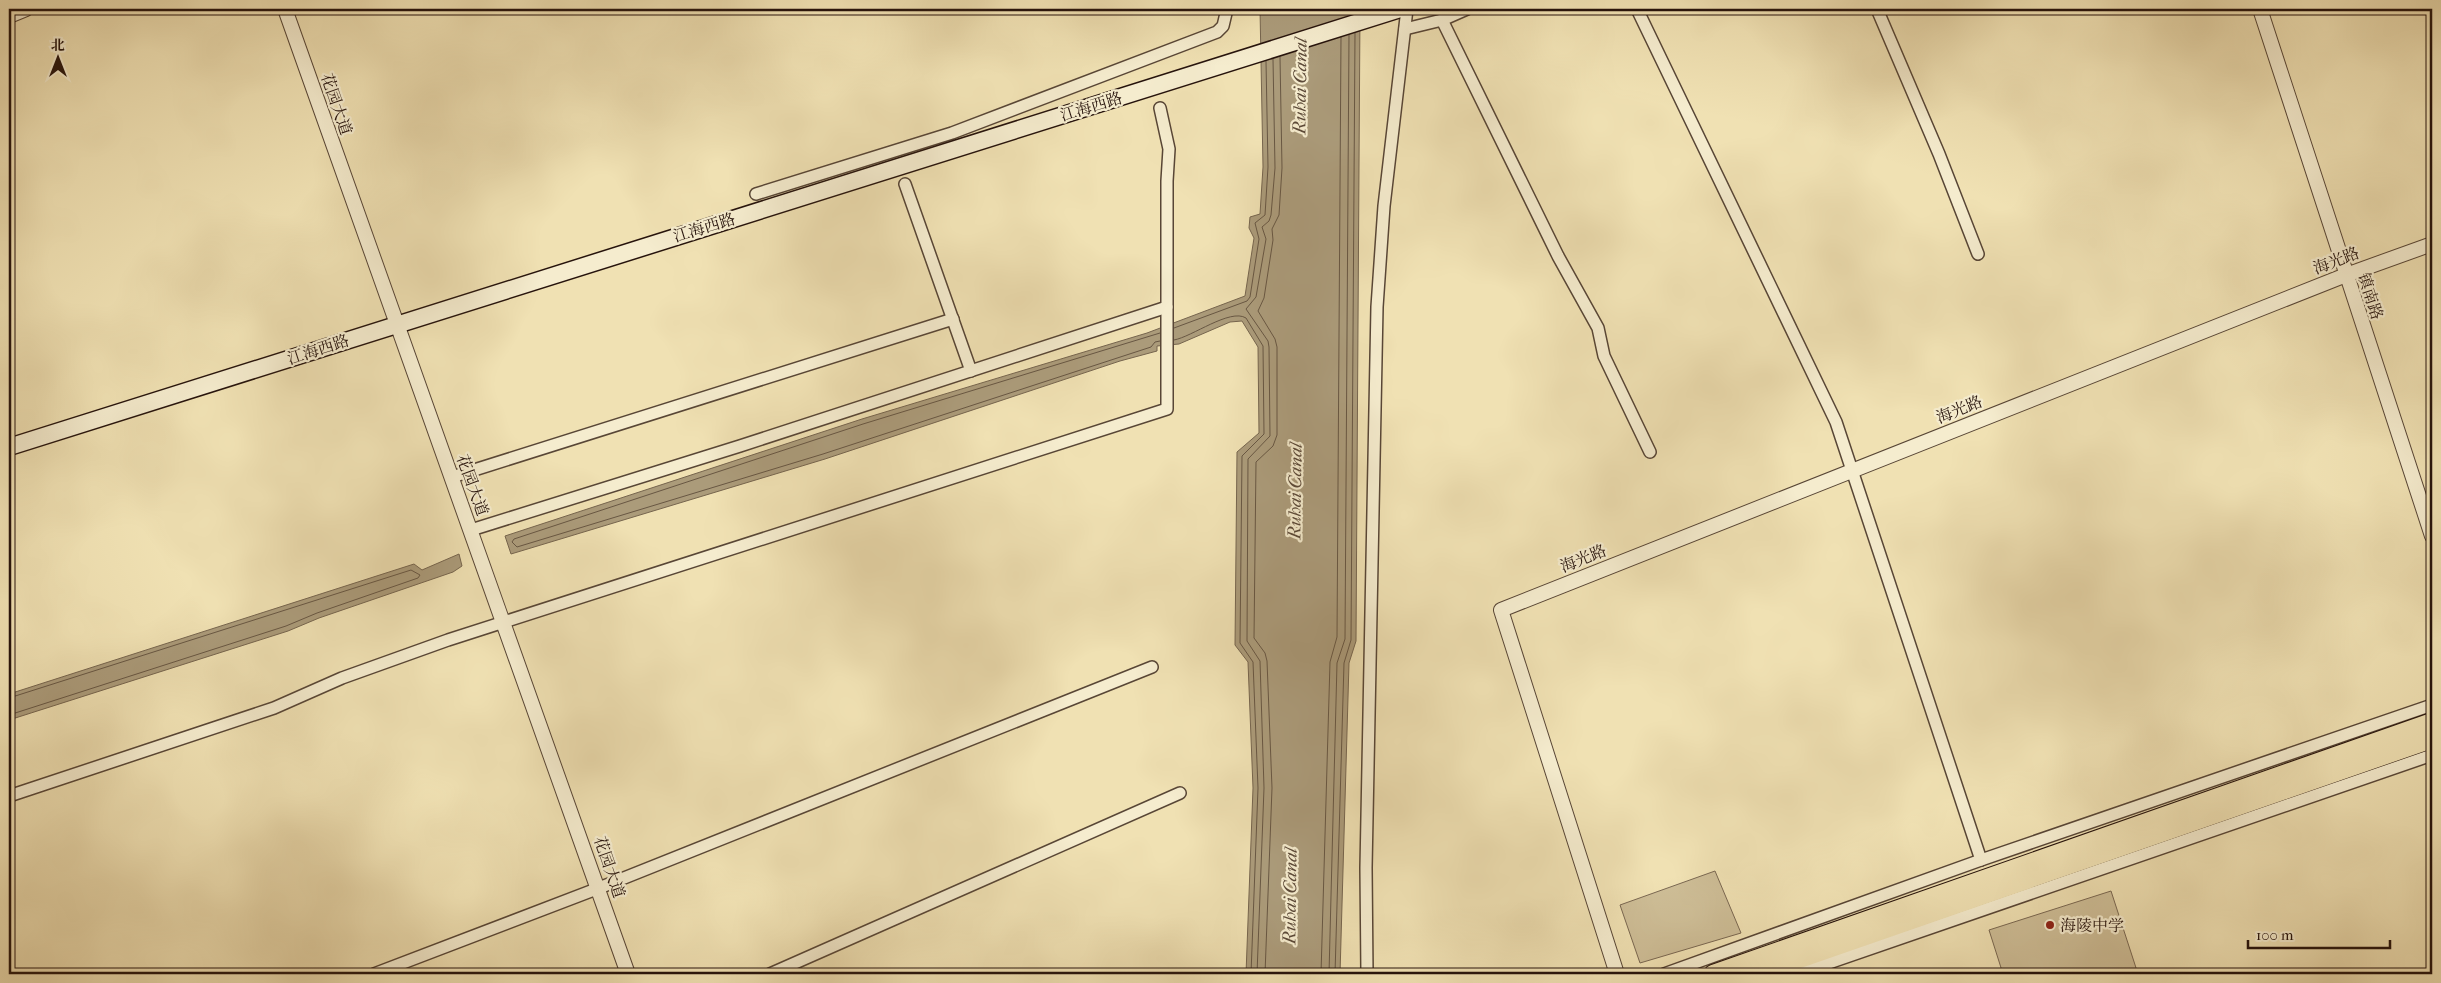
<svg xmlns="http://www.w3.org/2000/svg" width="2441" height="983" viewBox="0 0 2441 983" font-family="'IM FELL French Canon','Noto Serif SC',serif">
  <style>
    .green { fill: #cebe97; stroke: #7a6852 }
    .water { fill: #ab9b7a; stroke: #76654e }
    .lines { fill: none; stroke-linecap: round; stroke-linejoin: round }
    .shore { stroke: #685743; stroke-width: 1 }
    .minor-casing { stroke: #584636; stroke-width: 14 }
    .tertiary-casing { stroke: #584636; stroke-width: 16 }
    .secondary-casing { stroke: #26130c; stroke-width: 19 }
    .primary-casing { stroke: #26130c; stroke-width: 20 }
    .minor { stroke: #f5ecce; stroke-width: 11 }
    .tertiary { stroke: #f5ecce; stroke-width: 14 }
    .secondary { stroke: #f5ecce; stroke-width: 16 }
    .primary { stroke: #f0e1b3; stroke-width: 18 }
    .poi-dot { fill: #8f2418; stroke: #f5ecce; stroke-width: 2 }
    .labels { text-anchor: middle; stroke-width: 4.5; stroke-linejoin: round; paint-order: stroke }
    .street-label { font-size: 16px; fill: #26130c; stroke: #f5ecce }
    .poi-label { font-size: 16px; fill: #26130c; stroke: #f5ecce; text-anchor: start }
    .water-label { font-size: 18px; font-style: italic; fill: #5b4938; stroke: #f5ecce }
  </style>
  <rect width="100%" height="100%" fill="#f0e1b3"/>
  <filter id="stains"><feTurbulence type="fractalNoise" baseFrequency=".004" numOctaves="4"/><feColorMatrix values="0 0 0 0 .2 0 0 0 0 .09 0 0 0 0 .02 0 0 0 .5 -.17"/></filter>
  <radialGradient id="worn" r=".72"><stop offset=".6" stop-color="#630" stop-opacity="0"/><stop offset="1" stop-color="#630" stop-opacity=".3"/></radialGradient>
  <!-- green -->
  <g class="green">
    <path d="M1715,871L1741,933L1640,963L1620,905Z"/>
    <path d="M2111,891L2138,974H2003L1989,930Z"/>
  </g>
  <!-- water -->
  <g class="water">
    <path d="M1260,9H1360L1356,641L1349,663L1340,974H1246L1253,788L1248,662L1235,645L1237,452L1259,433L1258,347L1242,321L1230,322L1179,344L1157,346V351L1120,361L825,459L511,554L505,536L862,419L1147,333L1245,296L1254,238L1249,228L1250,217L1260,214L1263,167Z"/>
    <path d="M459,554L462,566L453,572L319,618L288,631L9,720V694L414,564L422,570Z"/>
  </g>
  <g class="lines">
    <!-- shore -->
    <g class="shore">
      <path d="M1174,328L1247,301L1250,297L1259,239L1255,223L1265,215L1268,167L1266,61"/>
      <path d="M1160,333L863,424L514,539L512,542L517,547L823,454L1151,347L1155,342L1160,341"/>
      <path d="M1174,340C1192,337 1230,308 1246,318L1263,346L1264,434L1242,456L1240,643L1253,662L1258,788L1251,974"/>
      <path d="M9,698L411,570L420,575L418,578L317,613L286,626L9,715"/>
      <path d="M1257,974L1264,788L1260,661L1247,641L1248,459L1270,436L1269,347L1268,341L1246,309L1256,297L1266,239L1262,227L1269,221L1271,215L1275,168L1273,59"/>
      <path d="M1265,974L1272,788L1267,661L1265,653L1254,638L1256,462L1273,446L1277,435V347L1275,339L1258,311L1264,298L1273,240L1272,229L1279,215L1282,168L1280,57"/>
      <path d="M1321,974L1330,662L1337,637L1341,37"/>
      <path d="M1329,974L1337,663L1345,639L1349,35"/>
      <path d="M1335,974L1344,663L1351,640L1355,33"/>
    </g>
    <!-- minor casing -->
    <g class="minor-casing">
      <g id="minor">
        <path d="M1637,9L1836,422L1981,860"/>
        <path d="M1877,9L1939,154L1978,254"/>
        <path d="M1442,20L1558,256L1598,328L1604,356L1650,452"/>
        <path d="M1405,29L1442,20L1467,9"/>
        <path d="M905,184L971,371"/>
        <path d="M756,194L952,133L1217,32L1223,26L1227,9"/>
        <path d="M452,477L953,319"/>
        <path d="M471,530L740,446L1167,307"/>
        <path d="M9,796L274,708L342,678L448,640L1167,409V181L1169,149L1160,108"/>
        <path d="M374,974L599,888L1152,667"/>
        <path d="M770,974L1180,793"/>
        <path d="M1367,974L1366,868L1377,307L1384,206L1407,9"/>
        <path d="M1664,974L1981,860L2432,705"/>
        <path d="M1797,974L2432,755"/>
      </g>
    </g>
    <!-- tertiary casing -->
    <g class="tertiary-casing">
      <g id="tertiary">
        <path d="M285,9L628,974"/>
        <path d="M2260,9L2432,536"/>
        <path d="M9,16L26,9"/>
        <path d="M1617,974L1501,610L2346,275L2432,244"/>
      </g>
    </g>
    <!-- secondary casing -->
    <g class="secondary-casing">
      <path id="secondary" d="M9,447L1400,9"/>
    </g>
    <!-- primary casing -->
    <g class="primary-casing">
      <g id="primary">
        <path d="M1713,974L2432,722"/>
        <path d="M1756,974L2432,739"/>
      </g>
    </g>
    <!-- minor -->
    <use href="#minor" class="minor"/>
    <!-- tertiary -->
    <use href="#tertiary" class="tertiary"/>
    <!-- secondary -->
    <use href="#secondary" class="secondary"/>
    <!-- primary -->
    <use href="#primary" class="primary"/>
  </g>
  <!-- markers -->
  <circle class="poi-dot" cx="2050" cy="925" r="5"/>
  <g class="labels">
    <!-- street labels -->
    <g class="street-label">
      <text transform="translate(337 104) rotate(71)" y="6">花园大道</text>
      <text transform="translate(1091 106) rotate(-17)" y="6">江海西路</text>
      <text transform="translate(704 227) rotate(-17)" y="6">江海西路</text>
      <text transform="translate(2336 260) rotate(-21)" y="6">海光路</text>
      <text transform="translate(2371 296) rotate(72)" y="6">镇南路</text>
      <text transform="translate(318 349) rotate(-18)" y="6">江海西路</text>
      <text transform="translate(1959 409) rotate(-22)" y="6">海光路</text>
      <text transform="translate(473 485) rotate(70)" y="6">花园大道</text>
      <text transform="translate(1583 558) rotate(-22)" y="6">海光路</text>
      <text transform="translate(610 867) rotate(71)" y="6">花园大道</text>
    </g>
    <!-- poi labels -->
    <g class="poi-label">
      <text x="2060" y="931">海陵中学</text>
    </g>
    <!-- water labels -->
    <g class="water-label">
      <text transform="translate(1300 86) rotate(-89)" y="6">Ruhai Canal</text>
      <text transform="translate(1295 491) rotate(-89)" y="6">Ruhai Canal</text>
      <text transform="translate(1290 896) rotate(-89)" y="6">Ruhai Canal</text>
    </g>
  </g>
  <!-- margin -->
  <rect width="2441" height="983" fill="none" stroke="#f0e1b3" stroke-width="30"/>
  <rect x="10" y="10" width="2421" height="963" fill="none" stroke="#26130c" stroke-width="2.5"/>
  <rect x="15" y="15" width="2411" height="953" fill="none" stroke="#26130c"/>
  <!-- north arrow -->
  <g transform="translate(58 58)" stroke="#f5ecce" stroke-width="4" paint-order="stroke">
  <path d="M0-4L9 19L0 12L-9 19Z" fill="#26130c"/>
  <text y="-8" font-size="14" font-weight="bold" text-anchor="middle" fill="#26130c">北</text>
  </g>
  <!-- scale -->
  <path d="M2248 940v8h142v-8" fill="none" stroke="#26130c" stroke-width="2.5"/>
  <text x="2256" y="940" font-size="15" fill="#26130c" stroke="#f5ecce" stroke-width="4" paint-order="stroke">100 m</text>
  <rect width="100%" height="100%" filter="url(#stains)"/>
  <rect width="100%" height="100%" fill="url(#worn)"/>
</svg>
